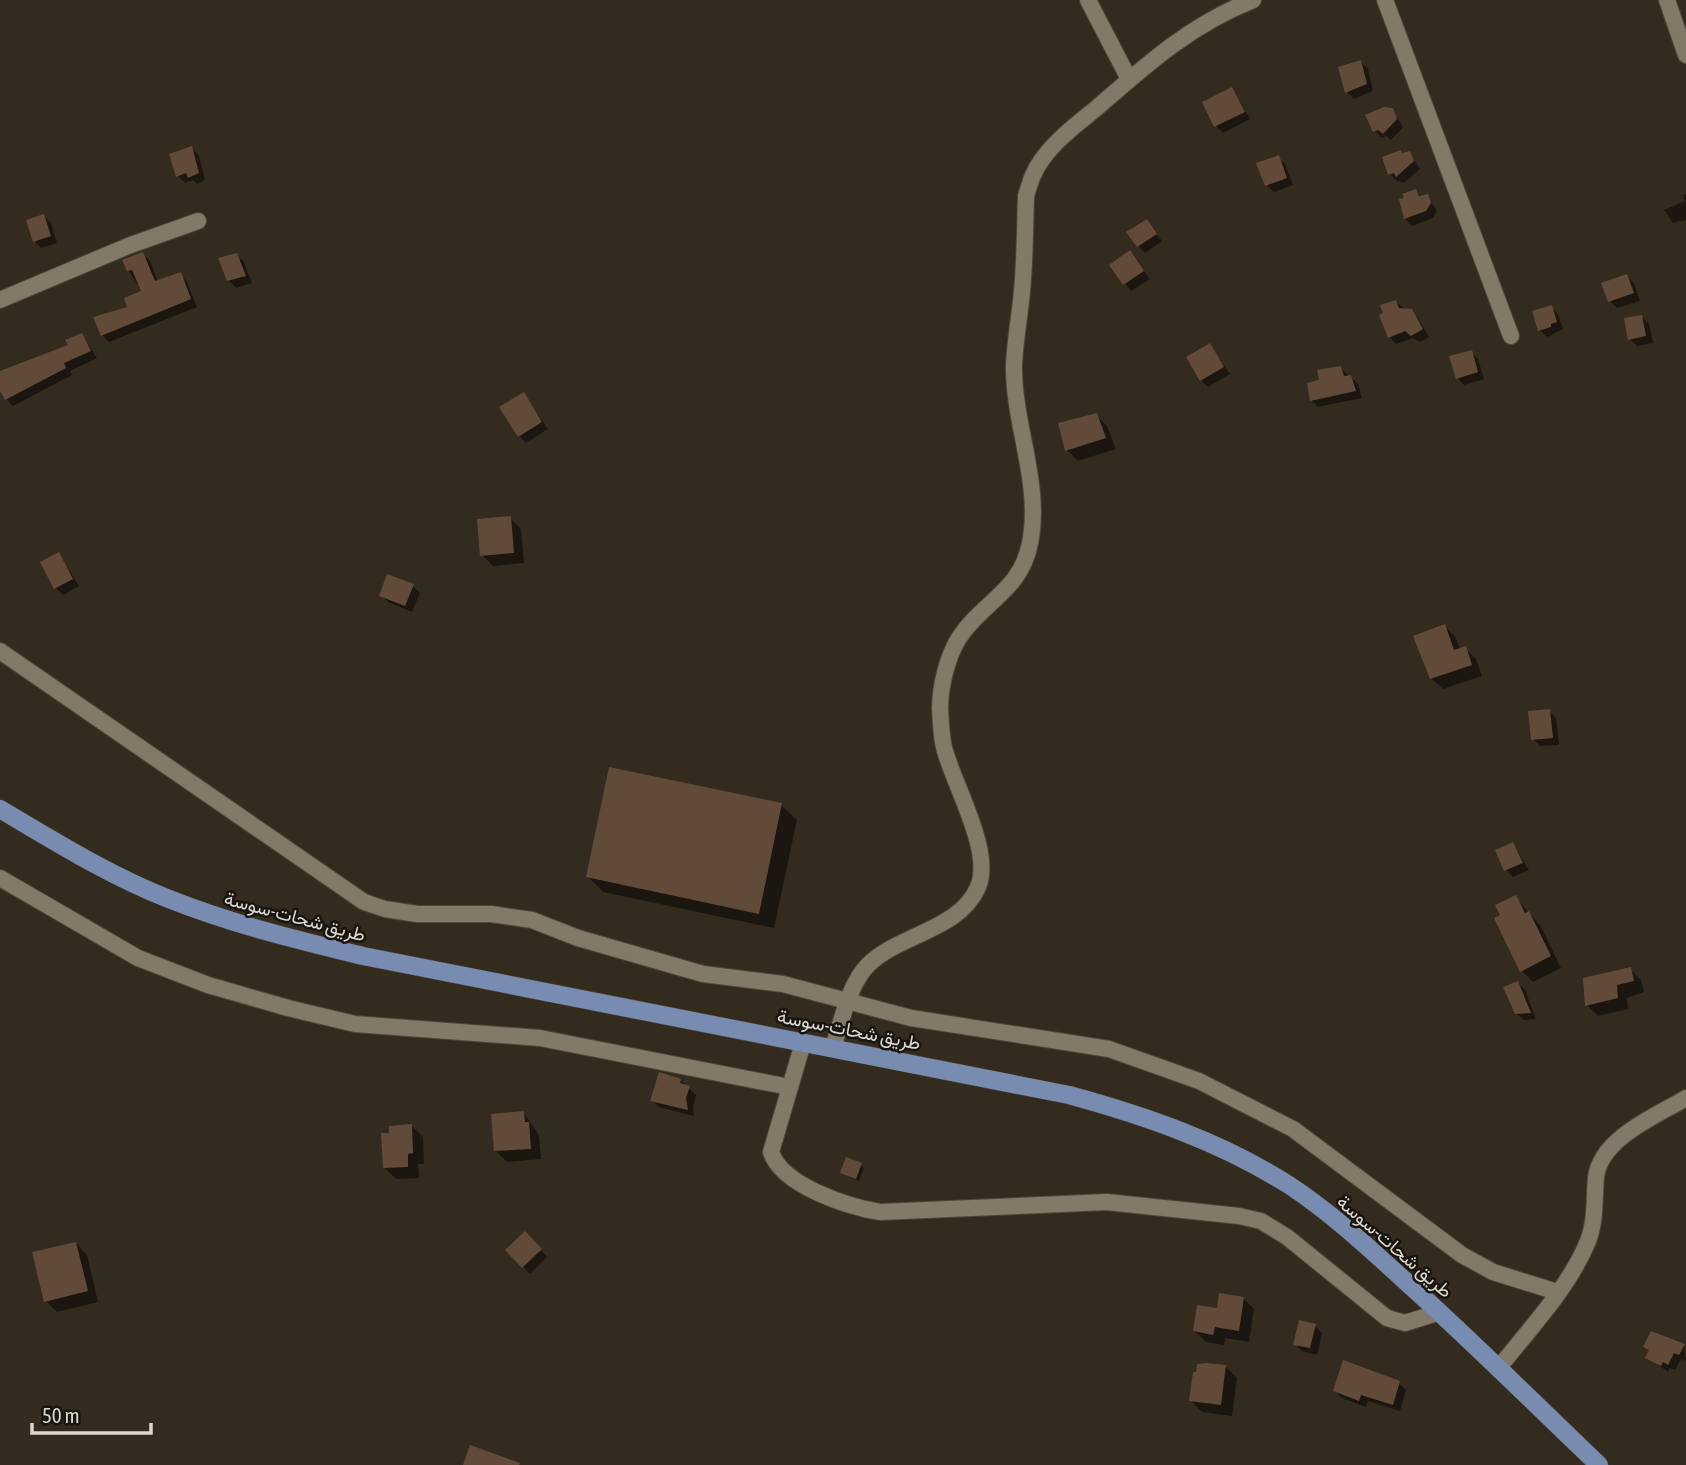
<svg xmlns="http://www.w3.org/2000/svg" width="1686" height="1465" viewBox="0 0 1686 1465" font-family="'Asap Condensed',Vazirmatn,sans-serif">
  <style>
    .shadow { fill: #0007 }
    .building { fill: #614b38 }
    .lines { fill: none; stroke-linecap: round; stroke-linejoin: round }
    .street-casing { stroke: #4d473b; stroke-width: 18 }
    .primary-casing { stroke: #4d473b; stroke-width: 19 }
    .street { stroke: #827969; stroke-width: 16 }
    .primary { stroke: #788cb1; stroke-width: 18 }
    .labels { text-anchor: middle; stroke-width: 5; stroke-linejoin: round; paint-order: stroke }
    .street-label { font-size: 19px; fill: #dbd7ce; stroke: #18150e }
  </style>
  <rect width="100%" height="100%" fill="#332c1e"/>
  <!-- shadow -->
  <g class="shadow">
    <path d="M1361,62L1368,69L1373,91L1354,99L1347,92Z"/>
    <path d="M1232,89L1250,119L1223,133L1216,126Z"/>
    <path d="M1392,110L1403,127L1391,140L1386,136L1382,138L1375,131Z"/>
    <path d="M192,148L199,156L205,180L197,184L193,180L185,183L178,176Z"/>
    <path d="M1409,153L1420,169L1404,183L1397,181L1390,174L1402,155Z"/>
    <path d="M1278,157L1285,164L1293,185L1274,192L1266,185Z"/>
    <path d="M1416,191L1422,197L1427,196L1437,211L1433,218L1412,226L1405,219L1401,200Z"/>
    <path d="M1686,194V220L1673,223L1664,210L1685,201L1683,195Z"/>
    <path d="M44,216L51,223L57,243L41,248L34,241Z"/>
    <path d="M1146,221L1162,241L1145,253L1138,246Z"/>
    <path d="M1130,252L1150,279L1131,291L1111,265Z"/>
    <path d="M143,254L150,261L158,282L180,274L187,282L197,307L109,342L102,335L143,292L128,270Z"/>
    <path d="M236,255L244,262L252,283L236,288L228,280Z"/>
    <path d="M1626,276L1634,283L1640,301L1617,308L1610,301Z"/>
    <path d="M1396,302L1418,318L1429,337L1420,342L1413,338L1396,344L1389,337Z"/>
    <path d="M1551,307L1558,314L1563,329L1547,337L1540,330Z"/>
    <path d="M1642,317L1649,324L1653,343L1637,346L1630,339Z"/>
    <path d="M82,335L97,358L70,371L72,375L13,406L6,399L0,387V374L70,346Z"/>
    <path d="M1209,345L1230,374L1208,387L1201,380Z"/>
    <path d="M1471,352L1478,359L1484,379L1464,385L1457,378Z"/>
    <path d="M1340,368L1358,384L1362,398L1318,407L1311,400L1321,381Z"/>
    <path d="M524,394L548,429L526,443L519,436Z"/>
    <path d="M1096,415L1107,426L1116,449L1078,461L1067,450Z"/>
    <path d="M510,518L521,529L524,563L493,566L482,555Z"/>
    <path d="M59,554L79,586L63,595L56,588Z"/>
    <path d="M413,586L420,593L412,612L388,602L381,595Z"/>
    <path d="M1445,626L1456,638L1460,650L1465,648L1476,659L1482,676L1443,689L1431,678Z"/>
    <path d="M1549,711L1556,718L1559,745L1540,746L1533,739Z"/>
    <path d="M781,805L797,820L774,928L603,892L588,877Z"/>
    <path d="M1513,844L1529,870L1513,877L1506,870Z"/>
    <path d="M1515,897L1540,925L1561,968L1533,982L1522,971L1503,916Z"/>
    <path d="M1630,969L1641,980L1644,992L1627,998L1628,1009L1598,1016L1587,1005Z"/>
    <path d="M1518,983L1525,990L1536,1019L1524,1020L1516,1013Z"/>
    <path d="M680,1080L696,1095L693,1106L694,1116L659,1107L652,1100Z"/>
    <path d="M524,1113L539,1135L541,1159L507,1162L496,1151Z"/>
    <path d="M412,1126L423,1137L424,1164H418L419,1178L396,1179L384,1167Z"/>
    <path d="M861,1165L864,1168L859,1181L842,1173Z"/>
    <path d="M525,1233L547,1257L530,1274L507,1250Z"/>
    <path d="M76,1243L87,1255L98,1302L57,1312L46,1301Z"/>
    <path d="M1243,1298L1254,1309L1249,1342L1225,1338L1224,1345L1206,1342L1195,1331L1218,1310Z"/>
    <path d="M1315,1326L1322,1333L1317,1355L1302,1351L1295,1344Z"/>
    <path d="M1684,1345L1686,1361L1681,1359L1675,1370L1670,1368L1668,1372L1647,1357L1650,1351L1645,1346Z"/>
    <path d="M1226,1367L1237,1378L1232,1416L1202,1412L1191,1401Z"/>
    <path d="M1399,1383L1406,1390L1400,1411L1368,1401L1366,1407L1342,1398L1335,1391Z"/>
  </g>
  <!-- building -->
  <g class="building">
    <path d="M1361,60L1367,84L1345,93L1338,67Z"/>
    <path d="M1232,87L1245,112L1214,127L1202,102Z"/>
    <path d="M1384,107L1393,108L1397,119L1383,134L1378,130L1373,132L1365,115Z"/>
    <path d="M192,146L199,173L188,178L186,173L176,177L169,154Z"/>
    <path d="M1401,150L1402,153L1410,151L1414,161L1396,177L1394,173L1388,175L1382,157Z"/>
    <path d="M1279,155L1287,178L1265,186L1256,163Z"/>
    <path d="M1416,189L1419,196L1428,194L1431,203L1426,211L1404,219L1399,199L1404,198L1402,194Z"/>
    <path d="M44,214L51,236L33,242L26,220Z"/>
    <path d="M1147,219L1157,234L1137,247L1126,232Z"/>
    <path d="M1130,250L1144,271L1123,285L1109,265Z"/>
    <path d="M143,252L155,281L181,272L191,299L101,336L93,317L127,307L124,298L141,291L132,270L127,271L122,260Z"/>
    <path d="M237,253L246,276L227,281L218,258Z"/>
    <path d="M1627,274L1634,293L1608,302L1601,283Z"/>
    <path d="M1396,300L1399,308L1412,309L1423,329L1411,336L1405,331L1388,338L1379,315L1383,313L1380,305Z"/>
    <path d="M1552,305L1557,322L1551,324V327L1538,331L1532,311Z"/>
    <path d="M1642,315L1646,336L1628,340L1624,318Z"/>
    <path d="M82,333L91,351L64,363L66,368L5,400L0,391V371L68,345L65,340Z"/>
    <path d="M1210,343L1224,367L1200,381L1186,357Z"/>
    <path d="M1472,350L1478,372L1456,379L1449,356Z"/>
    <path d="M1341,366L1344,376L1351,375L1356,391L1310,401L1307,383L1319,380L1317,370Z"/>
    <path d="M524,392L542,422L518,437L499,407Z"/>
    <path d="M1097,413L1106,438L1065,451L1058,423Z"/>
    <path d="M511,516L514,553L480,556L477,519Z"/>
    <path d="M59,552L73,579L54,589L40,562Z"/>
    <path d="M387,574L414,584L405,606L379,596Z"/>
    <path d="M1445,624L1454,650L1466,646L1472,665L1430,679L1413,636Z"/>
    <path d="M1550,709L1553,738L1531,740L1528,711Z"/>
    <path d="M609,767L782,803L759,914L586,877Z"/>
    <path d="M1513,842L1523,863L1504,871L1495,850Z"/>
    <path d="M1516,895L1525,913L1529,911L1551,956L1520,972L1494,918L1500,915L1495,905Z"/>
    <path d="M1631,967L1634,981L1617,985L1618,998L1585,1006L1583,978Z"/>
    <path d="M1518,981L1531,1013L1515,1014L1503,987Z"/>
    <path d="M659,1072L681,1079L680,1083L690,1086L686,1098L688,1110L650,1101Z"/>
    <path d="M524,1111L525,1122H529L531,1149L494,1151L491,1114Z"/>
    <path d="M412,1124L413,1153L408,1154V1167L383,1168L381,1133H389V1126Z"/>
    <path d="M846,1157L862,1163L856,1179L840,1173Z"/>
    <path d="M525,1231L542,1249L522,1268L505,1250Z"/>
    <path d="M76,1242L88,1291L44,1302L32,1252Z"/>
    <path d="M1219,1293L1244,1297L1239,1331L1215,1327L1213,1335L1193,1331L1197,1305L1217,1308Z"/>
    <path d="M1299,1320L1316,1324L1310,1348L1293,1345Z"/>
    <path d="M1651,1331L1685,1344L1679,1355L1674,1353L1668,1365L1663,1362L1661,1366L1645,1358L1649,1350L1643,1347Z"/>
    <path d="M1343,1360L1400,1381L1393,1405L1361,1395L1359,1401L1333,1391Z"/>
    <path d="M1206,1363L1226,1365L1221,1405L1189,1401L1193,1372H1196L1197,1364Z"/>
    <path d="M470,1445L520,1463L519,1465H463Z"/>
  </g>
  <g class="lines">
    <!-- street casing -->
    <g class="street-casing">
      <g id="street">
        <path d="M1088,0L1129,79"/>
        <path d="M1385,0L1511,336"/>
        <path d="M1667,0L1686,55"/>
        <path d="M0,300L128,246L198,221"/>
        <path d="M0,651L364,902L385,909L417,914H491L532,920L578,938L703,974L783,984L911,1018L1109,1049L1199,1081L1293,1129L1462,1255L1493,1272L1557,1292"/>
        <path d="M0,878L138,958L208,985L288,1008L355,1024L540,1038L789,1087"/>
        <path d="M803,1043L771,1152C782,1186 849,1207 880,1212L1107,1202L1239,1216L1261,1221L1287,1237L1387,1318L1405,1323L1440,1312"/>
        <path d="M833,1047C842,1021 849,984 868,965C899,934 960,930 978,887C993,852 955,787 945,751C941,739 941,722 940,709C940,687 947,657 959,638C982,602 1021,591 1030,543C1042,484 1013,424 1014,365C1015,340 1020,315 1022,291C1025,260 1025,228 1026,196C1030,183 1033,172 1041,161C1055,140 1080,122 1099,106C1148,63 1192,24 1253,0"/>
        <path d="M1498,1369C1529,1329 1569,1288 1588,1241C1596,1221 1594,1199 1596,1177C1601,1138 1656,1116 1686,1098"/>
      </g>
    </g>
    <!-- primary casing -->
    <g class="primary-casing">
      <path id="primary" d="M0,809C54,841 110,876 169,899C232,924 297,940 363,956L1069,1095C1146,1116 1221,1142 1289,1185C1330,1212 1367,1246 1403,1279C1470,1339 1534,1403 1599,1465"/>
    </g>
    <!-- street -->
    <use href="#street" class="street"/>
    <!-- primary -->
    <use href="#primary" class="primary"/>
  </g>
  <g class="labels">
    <!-- street labels -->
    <g class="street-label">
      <text transform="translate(295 916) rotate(15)" y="7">طريق شحات-سوسة</text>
      <text transform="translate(849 1029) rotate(11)" y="7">طريق شحات-سوسة</text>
      <text transform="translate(1395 1246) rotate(41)" y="7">طريق شحات-سوسة</text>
    </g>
  </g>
  <!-- scale -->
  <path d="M32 1423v10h119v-10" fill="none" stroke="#dbd7ce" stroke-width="3.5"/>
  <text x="42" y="1423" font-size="21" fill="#dbd7ce" stroke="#18150e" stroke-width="5" paint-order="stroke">50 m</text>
</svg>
